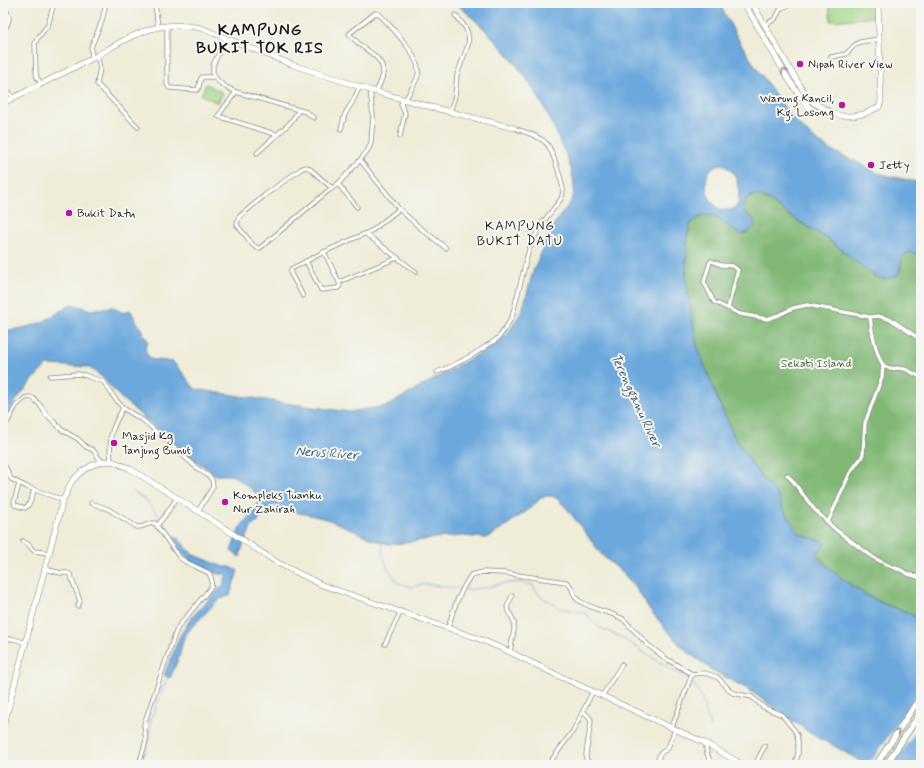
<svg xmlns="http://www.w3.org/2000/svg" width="924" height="768" viewBox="0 0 924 768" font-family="Mynerve,sans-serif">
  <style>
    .green { fill: #a1d687; stroke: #5e7952 }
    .forest { fill: #80b774; stroke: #4e6a48 }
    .water { fill: #6ca8dd; stroke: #44627c; fill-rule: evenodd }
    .pier { fill: #efecd8 }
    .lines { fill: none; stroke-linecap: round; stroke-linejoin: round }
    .stream { stroke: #6ca8dd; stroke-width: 1 }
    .street-casing { stroke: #86847a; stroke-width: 5 }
    .secondary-casing { stroke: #86847a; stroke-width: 6 }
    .primary-casing { stroke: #86847a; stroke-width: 7 }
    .street { stroke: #fff; stroke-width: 3.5 }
    .secondary { stroke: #fff; stroke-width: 5 }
    .primary { stroke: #fff; stroke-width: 5.5 }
    .oneway { stroke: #999 }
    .poi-dot { fill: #b5179e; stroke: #f6f6f2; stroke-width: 1.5 }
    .labels { text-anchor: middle; stroke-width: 4; stroke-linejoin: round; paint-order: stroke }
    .poi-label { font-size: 12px; fill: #1c1c1c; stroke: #f6f6f2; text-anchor: start }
    .park-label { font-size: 12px; fill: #4b5d41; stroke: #f6f6f2 }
    .neighbourhood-label { font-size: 13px; letter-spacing: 1px; fill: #1c1c1c; stroke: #f6f6f2 }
    .water-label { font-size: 13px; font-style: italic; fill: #405b73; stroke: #f6f6f2 }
    .district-label { font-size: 16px; font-weight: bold; letter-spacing: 1px; fill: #1c1c1c; stroke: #f6f6f2 }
  </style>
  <rect width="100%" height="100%" fill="#f6f6f2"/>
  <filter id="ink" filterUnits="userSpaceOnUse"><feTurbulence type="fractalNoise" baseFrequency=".025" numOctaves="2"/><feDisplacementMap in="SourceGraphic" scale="8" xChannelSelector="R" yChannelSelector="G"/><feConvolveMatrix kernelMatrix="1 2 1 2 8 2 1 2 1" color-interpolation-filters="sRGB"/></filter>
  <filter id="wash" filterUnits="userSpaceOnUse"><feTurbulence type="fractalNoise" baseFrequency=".012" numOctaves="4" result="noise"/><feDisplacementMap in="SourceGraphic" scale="16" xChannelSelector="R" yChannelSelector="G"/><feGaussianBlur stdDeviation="0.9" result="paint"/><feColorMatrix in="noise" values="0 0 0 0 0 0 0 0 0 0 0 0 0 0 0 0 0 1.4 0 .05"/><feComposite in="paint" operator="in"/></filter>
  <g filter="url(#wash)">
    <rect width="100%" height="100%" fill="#efecd8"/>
    <!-- green -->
    <g class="green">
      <path d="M829,3H874L875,17L831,21Z"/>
      <path d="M206,84L223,93L218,103L201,95Z"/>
    </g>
    <!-- forest -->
    <path class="forest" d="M758,195C768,200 777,207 787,213C803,225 822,234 838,247C847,253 870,276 879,278C887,280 897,278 900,270C902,267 901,262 902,258C906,251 915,252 921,254V621C909,611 898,609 884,604C859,593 834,575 817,555V552L823,548L820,540L801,535L797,530L783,509L778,497L774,490L763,480L740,446L733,434L729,424L718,400L697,346L686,281V267L687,237L690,225L693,221L700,217L709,215L720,219L737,233L750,216L744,212C741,201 747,197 758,195Z"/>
    <!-- water -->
    <g class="water">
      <path d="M455,3H719L738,39L755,66L789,114L801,127L813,138L832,151L857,162L875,172L889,176L921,183V254C915,252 906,251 902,258C898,268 904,276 889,278C885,279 880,279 877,277C864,271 850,256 838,247C823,235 804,225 787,214C779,208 769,198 759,196C756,195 750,196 747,198C743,202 743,207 744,212L753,218L754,220V227L747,233L742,234L737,233L720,219L709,215L701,217L693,221L690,225L687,237L686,267V281L697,346L718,400L729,424L733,434L740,446L763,480L774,490L778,497L783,509L797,530L801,535L820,540L824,543V546L817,552V555C834,575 859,593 884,604C898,609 909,611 921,621V765H867L829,743L813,735L749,690L712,670L685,650L666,629L650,610L636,588L622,572L604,557L599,551L569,511L558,499L552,496H543L528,510L491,536L485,538L464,536L436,538L403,543L389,544L373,540L349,528L327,519L310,515L285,510L274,505L251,528L242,548L240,557L231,551C234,543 237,534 241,527C248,516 256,511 261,497L234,476L230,475H216L185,453L120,397L101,376L89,367L47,365C30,382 14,401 3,421V331L23,328L43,322L72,304L91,310L112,307L123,313L130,310L148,341L145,350L150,359L173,362L182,372L195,389L285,403L349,412L387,406L494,345C508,334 519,320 524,304C528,292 530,280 534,269C542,251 548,232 559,217C565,209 574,201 574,191C575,174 567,157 560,142C554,127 547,112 539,98C524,72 502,46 480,25C472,17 464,10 455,3ZM722,164C727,166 731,170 734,174C738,181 742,201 736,207C733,209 731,210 727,210C708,212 699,177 713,167C716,165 719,165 722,164Z"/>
      <path d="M176,536L192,554L224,567H230L238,571L230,595L218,600L191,628L184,638L179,657L170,678L164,675L180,636L191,618L223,585L227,574H218L188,560L173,540Z"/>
    </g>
    <!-- pier -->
    <path class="pier" d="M921,688V723L893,765H869Z"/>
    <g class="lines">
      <!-- stream -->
      <g class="stream">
        <path d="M133,492L146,500L161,519"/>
        <path d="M163,522L175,539"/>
        <path d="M382,542L383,555L388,569L398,583L411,587L426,584L461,589"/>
        <path d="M464,589L468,590L482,588L505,583L521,582L532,585L540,596L560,608L585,613L600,628L623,638L643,652L687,679"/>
        <path d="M693,683L702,699L710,727"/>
        <path d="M713,762L714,765"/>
        <path d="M142,765L149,741L150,722L168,676"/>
      </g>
    </g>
  </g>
  <g filter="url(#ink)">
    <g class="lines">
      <!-- street casing -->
      <g class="street-casing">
        <g id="street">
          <path d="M155,3L158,27"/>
          <path d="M3,6C12,17 10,21 3,32"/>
          <path d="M765,25L775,19L781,8L795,3"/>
          <path d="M167,26V84L169,88L197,90C201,87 198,81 202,77H215"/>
          <path d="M226,38L213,65V74L218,81L226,87L236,92L306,112L314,118"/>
          <path d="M97,55L100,68L97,84L138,127"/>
          <path d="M831,57L846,54L855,45L860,42L879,39"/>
          <path d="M92,58L91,47L102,21L106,3"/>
          <path d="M3,80L6,88L13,98"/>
          <path d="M42,84L37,78L36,73L35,44L37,39L48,25L54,3"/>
          <path d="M236,92L218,116L278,135"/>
          <path d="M376,92C379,86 382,80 383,74C385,59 367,51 358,43C355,40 352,37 349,34L374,14L376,13L379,14C391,27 422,57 418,75C416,83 409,93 405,100"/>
          <path d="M450,112L455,96L457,75L468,45C471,31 463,24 455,15"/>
          <path d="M341,129L345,114L353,101L360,86"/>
          <path d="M400,136L405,113L401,105L402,99"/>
          <path d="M257,153L290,123L299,110"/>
          <path d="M360,160L399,209L418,226L446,248"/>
          <path d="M338,184L357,207"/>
          <path d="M332,188L310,169C306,166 305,167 301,169L265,195L239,217L238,220L237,225L253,245L257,248H260L328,191L338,184L360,160L368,150L371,143L373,116L370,90"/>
          <path d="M366,234L416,272"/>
          <path d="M306,261L321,290L338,288L340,285L339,282L324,252"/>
          <path d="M339,282L397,258"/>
          <path d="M303,296L291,274V269L324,252L373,230L399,209"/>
          <path d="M728,308L738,270L733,266L721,265L712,261L710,262L704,282L714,302L740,314L767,319L779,315L793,308L807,305L870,317C871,327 877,363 886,367C891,370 899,367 904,369C910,370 915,375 921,377"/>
          <path d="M870,317L878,316L892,320L921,340"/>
          <path d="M437,372C454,366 470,357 485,347C489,344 494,342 498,338C504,332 508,324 512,317L529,249L540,226L561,199C562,196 563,193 563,190C562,181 552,148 546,143C538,135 524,132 514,128"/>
          <path d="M50,376L78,374L84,375L104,382L113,396L123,408L144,421L198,469L210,477L212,480L213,487L198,511"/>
          <path d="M3,430L16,406L25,398L30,397L33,398L40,405L46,414L62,430L78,439L86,447L93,450L102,462"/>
          <path d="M3,462L11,479L27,487L63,500"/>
          <path d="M111,462C110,452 109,441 112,432C114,424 119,416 123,408"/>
          <path d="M787,475L792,480L814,509L836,530L874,558L892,567L901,570L908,574L921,578"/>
          <path d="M19,484L14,502L15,505L25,508C31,505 32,496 34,490"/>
          <path d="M91,503L108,509L137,527C144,528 148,522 155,523L157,526"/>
          <path d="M828,522L850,473L861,458L863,454L865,423L882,377L883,365"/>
          <path d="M23,541L29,545L32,549L34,551L49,553"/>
          <path d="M45,569L61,573H67L70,574L80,601L78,606"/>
          <path d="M448,628C453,609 460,591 471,575L483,572L504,573L566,582C574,586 571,594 578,600C592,610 609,611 623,619L648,645L665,658L692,674L705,673L717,677L726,686L730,691L733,693L752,697L763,707L782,715L795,731L797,735L798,741V754L795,765"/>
          <path d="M3,639H14L26,643"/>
          <path d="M385,644L401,611"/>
          <path d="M510,652L514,630V622L507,607L512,596"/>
          <path d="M602,696L622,664"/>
          <path d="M583,711L590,718L591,721L586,754V759L591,765"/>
          <path d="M672,727L692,674"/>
          <path d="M705,743L707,753L711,765"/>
          <path d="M139,765L146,740L144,724L175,634L178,627L211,587C212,581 212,578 209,573L186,562L180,558L157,526L164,517L177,498"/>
          <path d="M548,765L573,731L593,691"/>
          <path d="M656,765L660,754L668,748L675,729"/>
          <path d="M755,765L760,755L765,746"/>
          <path d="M757,765L762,764L768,765"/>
        </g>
      </g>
      <!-- secondary casing -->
      <g class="secondary-casing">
        <g id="secondary">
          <path d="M744,3L789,80L803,100L809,107L815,111L826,114L831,113L841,116H852L864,114L879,107L881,101L878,3"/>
          <path d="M752,3L790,69L804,92L814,103L827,110L831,113"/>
          <path d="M3,103C33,88 63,73 93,58C114,46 135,32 159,27C173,24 187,25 201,28L293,65L370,90L431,107L514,128"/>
          <path d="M3,728L63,500C66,495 68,488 71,483C80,470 99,458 115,462C119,464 123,466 127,467L198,511L278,563L322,585L477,638L510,652L559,676L705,743L743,765"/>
        </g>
      </g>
      <!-- primary casing -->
      <g class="primary-casing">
        <g id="primary">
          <path d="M876,765L921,696"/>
          <path d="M886,765L921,712"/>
        </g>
      </g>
      <!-- street -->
      <use href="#street" class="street"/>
      <!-- secondary -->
      <use href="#secondary" class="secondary"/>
      <!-- primary -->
      <use href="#primary" class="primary"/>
    </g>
    <!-- one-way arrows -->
    <defs><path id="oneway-chevron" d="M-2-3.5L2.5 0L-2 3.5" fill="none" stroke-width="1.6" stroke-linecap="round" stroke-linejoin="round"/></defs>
    <g class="oneway">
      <use href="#oneway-chevron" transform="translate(784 71) rotate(-120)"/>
      <use href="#oneway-chevron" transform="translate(897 732) rotate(-57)"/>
    </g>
  </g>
  <!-- markers -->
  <g class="poi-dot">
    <circle cx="800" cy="64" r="4"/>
    <circle cx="842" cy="105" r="4"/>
    <circle cx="871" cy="165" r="4"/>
    <circle cx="69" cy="213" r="4"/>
    <circle cx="114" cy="443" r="4"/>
    <circle cx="225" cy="502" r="4"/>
  </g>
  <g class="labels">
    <!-- poi labels -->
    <g class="poi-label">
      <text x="808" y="68">Nipah River View</text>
      <text x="834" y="102" text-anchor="end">Warong Kancil,<tspan x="834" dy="14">Kg. Losong</tspan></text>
      <text x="879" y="169">Jetty</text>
      <text x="77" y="217">Bukit Datu</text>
      <text x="122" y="440">Masjid Kg<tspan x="122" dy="14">Tanjung Bunut</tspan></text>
      <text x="233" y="499">Kompleks Tuanku<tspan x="233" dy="14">Nur Zahirah</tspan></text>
    </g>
    <!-- park labels -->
    <g class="park-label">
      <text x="816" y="367">Sekati Island</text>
    </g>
    <!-- neighbourhood labels -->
    <g class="neighbourhood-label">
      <text x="520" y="230">KAMPUNG<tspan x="520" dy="15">BUKIT DATU</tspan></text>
    </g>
    <!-- water labels -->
    <g class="water-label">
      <text transform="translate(637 400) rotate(65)" y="5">Terengganu River</text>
      <text transform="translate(327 452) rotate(4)" y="5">Nerus River</text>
    </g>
    <!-- district labels -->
    <g class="district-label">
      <text x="260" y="35">KAMPUNG<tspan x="260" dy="18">BUKIT TOK RIS</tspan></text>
    </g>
  </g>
  <!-- margin -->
  <rect width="924" height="768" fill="none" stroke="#f6f6f2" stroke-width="16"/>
</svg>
